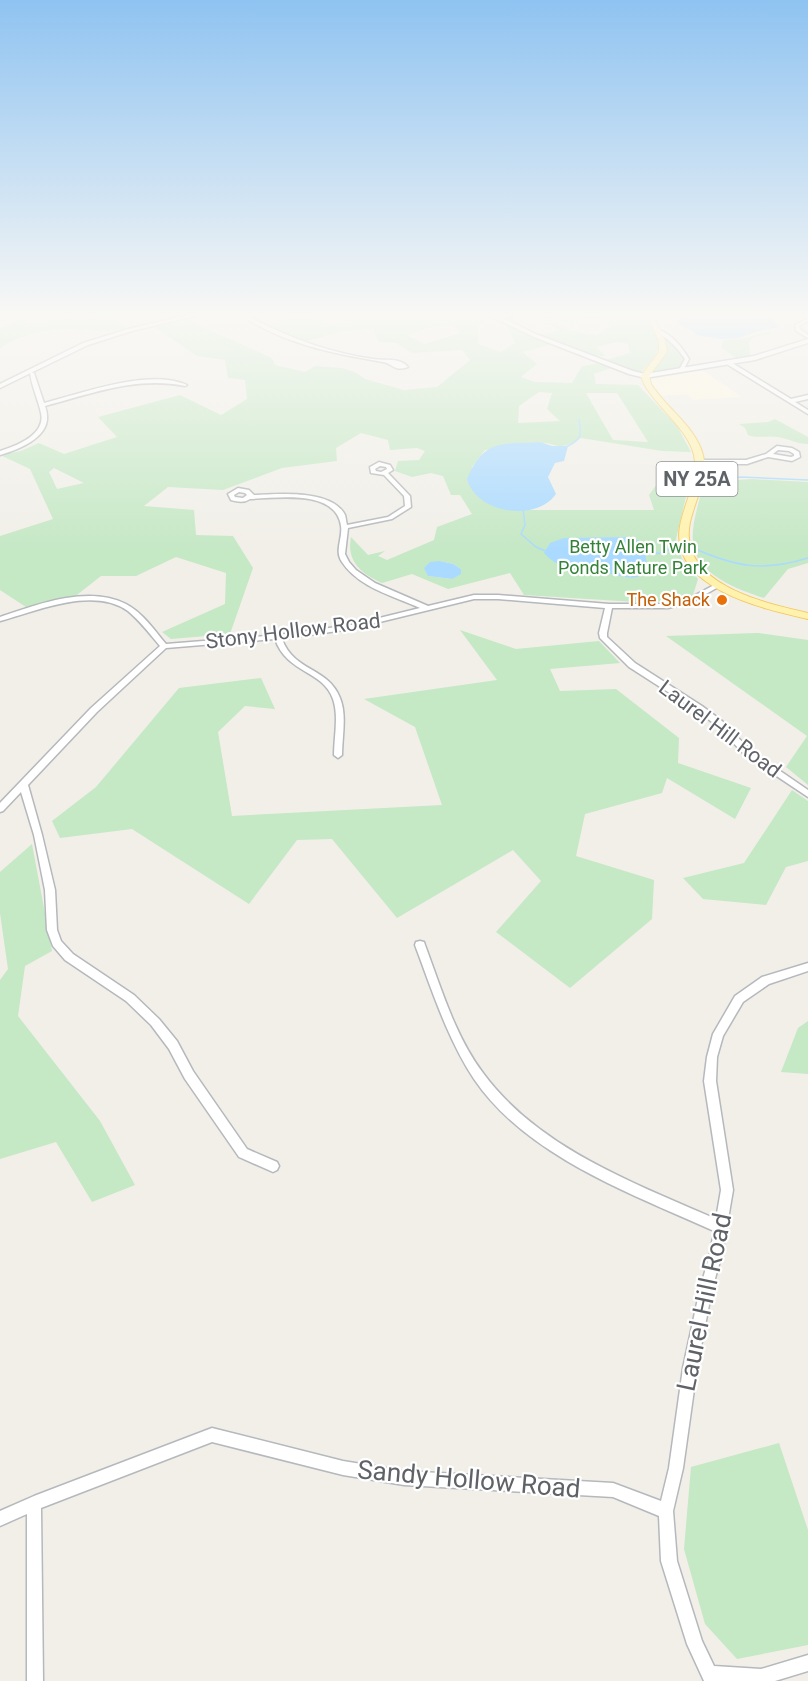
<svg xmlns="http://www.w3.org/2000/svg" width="808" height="1681" viewBox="0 0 808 1681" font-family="Roboto,sans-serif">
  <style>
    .commercial { fill: #fef7e0 }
    .green { fill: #c5e8c5; fill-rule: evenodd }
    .water { fill: #aadaff }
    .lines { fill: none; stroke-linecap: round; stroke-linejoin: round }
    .stream { stroke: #aadaff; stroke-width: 1.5 }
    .street-casing { stroke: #b5b8bc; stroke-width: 3 }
    .secondary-casing { stroke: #b6babf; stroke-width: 3 }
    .primary-casing { stroke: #f2c960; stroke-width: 2 }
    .street { fill: #fff; fill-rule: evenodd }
    .secondary { fill: #fff; fill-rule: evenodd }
    .primary { fill: #fff2af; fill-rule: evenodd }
    .food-dot { fill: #e8710a; stroke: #fff; stroke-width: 2 }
    .labels { text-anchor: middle; stroke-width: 4.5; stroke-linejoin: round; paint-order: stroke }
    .far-park-label { font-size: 18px; fill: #348238; stroke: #fff }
    .far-food-label { font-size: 18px; fill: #c56008; stroke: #fff; text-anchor: end }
    .shield { fill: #fff; stroke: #8f9295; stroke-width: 1.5 }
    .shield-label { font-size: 20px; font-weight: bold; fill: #5f6368 }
    .street-label { font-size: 21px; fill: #5f6368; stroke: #fff }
    .near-street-label { font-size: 26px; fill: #5f6368; stroke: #fff }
  </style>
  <rect width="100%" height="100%" fill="#f1efe8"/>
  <!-- commercial -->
  <path class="commercial" d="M700,369L742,397L693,400L687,394L662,396L649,381L652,377Z"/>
  <!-- green -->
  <g class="green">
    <path d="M93,316H111L128,328C108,333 101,331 81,330C53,328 24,332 0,348V328L18,322L19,318L31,324L72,318L78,321L92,319Z"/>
    <path d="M357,316H488L494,320L478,325V344L501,352L515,343L506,325L553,344L523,352L537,364L521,377L535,382L572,383L582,366L601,363L611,368L594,374L596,384L638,385L677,426L691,452L662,451L581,438C555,454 558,441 536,443C519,444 502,448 485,450L472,467L517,510H654L649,495L662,477L694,463L676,539L682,559L698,579L693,595L652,603L524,595L510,573L448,589L412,574L382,583C362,574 346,562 351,537L368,555L385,551L378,556L387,560L434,540L437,527L472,514L460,495H451L443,476L431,473L412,477L395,471L398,461L419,460L425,451L417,448L390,450L388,440L361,433L336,448L337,461L282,468L223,490L168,487L144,506L194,510L196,535L233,536L253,568L230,634L171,639L162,632L225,604L226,573L176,557L136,576H101L73,598L26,607L0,590V536L53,519L30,469L0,455L21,451L39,443L64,454L117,437L98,417L180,395L221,415L247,399L245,380L228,378L225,360L197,356L154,327L188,320L272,358L275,365L305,372L315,366L342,368L355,372L365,379L404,390L437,387L470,360L462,350L412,353L396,343L378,342L373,329L341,332L304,342L267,325C291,319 308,312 331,325L356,320ZM454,325L460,333L425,344L407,335L429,328ZM539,392L552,393L547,409L560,421L518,423L519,406ZM586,393H617L648,442L613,440ZM54,468L84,483L57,489L49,472ZM440,561L453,564L461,569L452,579L428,576Z"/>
    <path d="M537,316H645C661,346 666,346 642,371H631L606,360L630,353L628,344L618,342L596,347L606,356H597L535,333L545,334L558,331L550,324L521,317L556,324L570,331L597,335L610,326L603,320L586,319L573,324Z"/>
    <path d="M659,331L675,343L686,358L680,369L657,373L651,371L660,360Z"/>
    <path d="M770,331L772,334L754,337L749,342L750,355L735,358L721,347L723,340L741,339Z"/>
    <path d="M775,419L808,437V444C796,444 790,439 778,437C768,435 758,439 748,435L745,428L739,424L768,422Z"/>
    <path d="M752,479L808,482V563L788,569L764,598C739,590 695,574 693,542C691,523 700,500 704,482Z"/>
    <path d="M460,630L516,649L599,641L620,663L550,669L560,691L616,689L679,738L678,763L751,788L735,819L667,778L662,793L585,814L576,856L654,880L652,919L570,988L496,932L541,881L513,850L397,918L332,839L297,840L249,904L132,829L60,838L52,821L96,787L179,688L261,678L275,709L245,706L218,732L232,816L442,805L415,727L364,699L497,680Z"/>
    <path d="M758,633L808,640V785L786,767L807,736L666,636Z"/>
    <path d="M792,790L808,801V861L786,867L766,905L703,899L683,878L744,863Z"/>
    <path d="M32,844L52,951L25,966L18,1016L100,1121L135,1185L92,1202L56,1142L0,1159V980L8,969L0,913V872Z"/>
    <path d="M808,1021V1074L781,1072L798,1028Z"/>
    <path d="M779,1443L808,1530V1645L737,1659L705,1624L684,1549L691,1467Z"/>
  </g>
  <!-- water -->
  <g class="water">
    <path d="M681,316H768L780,327L758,331L739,338L720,339L696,335L693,331L677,324Z"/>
    <path d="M540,442L552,446H568L564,461L555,463L548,477L556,494C536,523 476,513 467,479C484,439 501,444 540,442Z"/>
    <path d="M630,537C650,544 644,555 648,572C633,582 623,576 607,573C584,567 561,573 544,553L550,543L564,538Z"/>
    <path d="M440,561L453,564L461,569V574L452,579L428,576L424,568L430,562Z"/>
  </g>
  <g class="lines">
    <!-- stream -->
    <g class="stream">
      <path d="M566,447C581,440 582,436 579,420"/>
      <path d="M707,483L741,477L808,480"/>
      <path d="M523,509L525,525L521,534L536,547L548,552"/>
      <path d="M693,548C736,567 763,572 808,558"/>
      <path d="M647,554L661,553L676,546"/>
    </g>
    <!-- street casing -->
    <g class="street-casing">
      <g id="street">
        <path d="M243,316H248C286,337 330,353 373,359C385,361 399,357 408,367C394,372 394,364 383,362C336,354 283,344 243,316Z"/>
        <path d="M501,316H514L496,319L494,318Z"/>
        <path d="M808,318V321L799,326L800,329L808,335V338L796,331L795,325Z"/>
        <path d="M655,329C670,332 682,347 689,359L683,371L679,370L685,359C677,347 668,338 655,331Z"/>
        <path d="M725,361H729L791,399L808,395V399L795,402L808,410V414L725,363Z"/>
        <path d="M30,372L34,373L44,403C83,393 149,368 187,385L185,386C136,376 91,394 45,406C46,409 47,412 47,416C49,438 17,450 0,455V451C16,446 46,435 41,413C38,399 31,385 30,372Z"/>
        <path d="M777,446L792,448L799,452L800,457L792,461L768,457L747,464H699L696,462L699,460H746L766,454ZM778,450L789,451L794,454V456L791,457L773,454Z"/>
        <path d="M379,462L390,465L393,470L388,473L410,496L411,507L392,519L348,528L345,554L349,562L356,570L375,583L428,606L474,595H498L609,604H668L688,599L716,584H720V586L692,602L668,608H612L607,633V637L635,663L702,706L722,721L751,751L808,790V797L745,755L716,725L696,710L629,667L600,638L599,633L605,608L498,599H474L351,629L282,639C294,672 328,667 340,698C347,715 342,737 342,755L338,758L334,755C334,737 339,716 333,699C323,670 287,674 275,639L166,648L97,712L28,785L42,835L55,890L57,930L61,941L73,954L134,995L159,1019L177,1041L193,1071L247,1149L277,1162L279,1166L277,1170L273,1172L239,1157L185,1079L169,1049L151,1025L126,1001L65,960L53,946L47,930L45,890L34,835L21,792L3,811L0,812V803L91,708L160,646C150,634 140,621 128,611C93,586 37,611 0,621V617C38,604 88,585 126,604C143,613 154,630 166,644L278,635L351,625L420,608C394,596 359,588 342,562C334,550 343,539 341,526C336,489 277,498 250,499C244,503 238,502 231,500L228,494L238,488L249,490L254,495C278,494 332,489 345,515C346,518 346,522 347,525L388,517L405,506L404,496L384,475L371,473L370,467ZM380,466L386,467L387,469L381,472L376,471L375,469ZM239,492L245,493L247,495L243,498L235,497L234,495Z"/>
        <path d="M420,941L424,942L425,945C441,988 455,1036 483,1073C538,1148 634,1183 716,1219L721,1190L704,1081L707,1057L713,1034L735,996L762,977L808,963V971L769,984L743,1002L723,1036L717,1057L716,1081L733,1190L722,1254L712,1289L697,1368L683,1468L673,1511L677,1561L702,1641L714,1666L761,1669L808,1655V1671L775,1681H704L687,1644L661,1561L659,1516L613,1497L404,1485L343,1475L212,1442L41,1508L43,1681H27V1514L0,1526V1511L34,1496L212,1428L343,1461L404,1471L613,1483L661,1501L669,1468L683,1368L700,1289L710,1254L714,1231C632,1194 526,1156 474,1079C447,1038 432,990 415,945L416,942Z"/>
      </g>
    </g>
    <!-- secondary casing -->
    <g class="secondary-casing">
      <g id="secondary">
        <path d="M184,316H195L132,331L88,345L0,388V384L83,343L128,329Z"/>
        <path d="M490,316H498L538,335L633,371L645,374L754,356L808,339V343L755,360L645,378L629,374L534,337Z"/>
      </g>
    </g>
    <!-- primary casing -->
    <g class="primary-casing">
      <path id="primary" d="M647,316H653L665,341L667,352L649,376L651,384C666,408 696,427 703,455C708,477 695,501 690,522C677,584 764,603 808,613V619C764,609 669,588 680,526C684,504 699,478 694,455C689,431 657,407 644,384L641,376L659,352V341Z"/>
    </g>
    <!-- street -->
    <use href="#street" class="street"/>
    <!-- secondary -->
    <use href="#secondary" class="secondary"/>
    <!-- primary -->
    <use href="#primary" class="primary"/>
  </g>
  <!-- sky -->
  <linearGradient id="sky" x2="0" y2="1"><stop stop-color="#8fc3f1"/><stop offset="0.57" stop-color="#f9f8f5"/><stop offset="1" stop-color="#f9f8f5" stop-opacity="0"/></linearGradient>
  <rect width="808" height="551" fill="url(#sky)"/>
  <!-- markers -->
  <circle class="food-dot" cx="722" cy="600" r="6"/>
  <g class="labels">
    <!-- far-park labels -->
    <g class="far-park-label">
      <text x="633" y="553">Betty Allen Twin<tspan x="633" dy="21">Ponds Nature Park</tspan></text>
    </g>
    <!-- far-food labels -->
    <g class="far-food-label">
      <text x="710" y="606">The Shack</text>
    </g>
    <!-- shield labels -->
    <rect class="shield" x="656.5" y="462" width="81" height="34" rx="4.5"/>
    <g class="shield-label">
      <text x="697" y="486">NY 25A</text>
    </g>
    <!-- street labels -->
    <g class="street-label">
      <text transform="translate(293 631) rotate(-7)" y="7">Stony Hollow Road</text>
      <text transform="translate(720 729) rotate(37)" y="7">Laurel Hill Road</text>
    </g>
    <!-- near-street labels -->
    <g class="near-street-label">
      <text transform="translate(704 1302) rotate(-78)" y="9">Laurel Hill Road</text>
      <text transform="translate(469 1479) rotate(5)" y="9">Sandy Hollow Road</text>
    </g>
  </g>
</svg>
